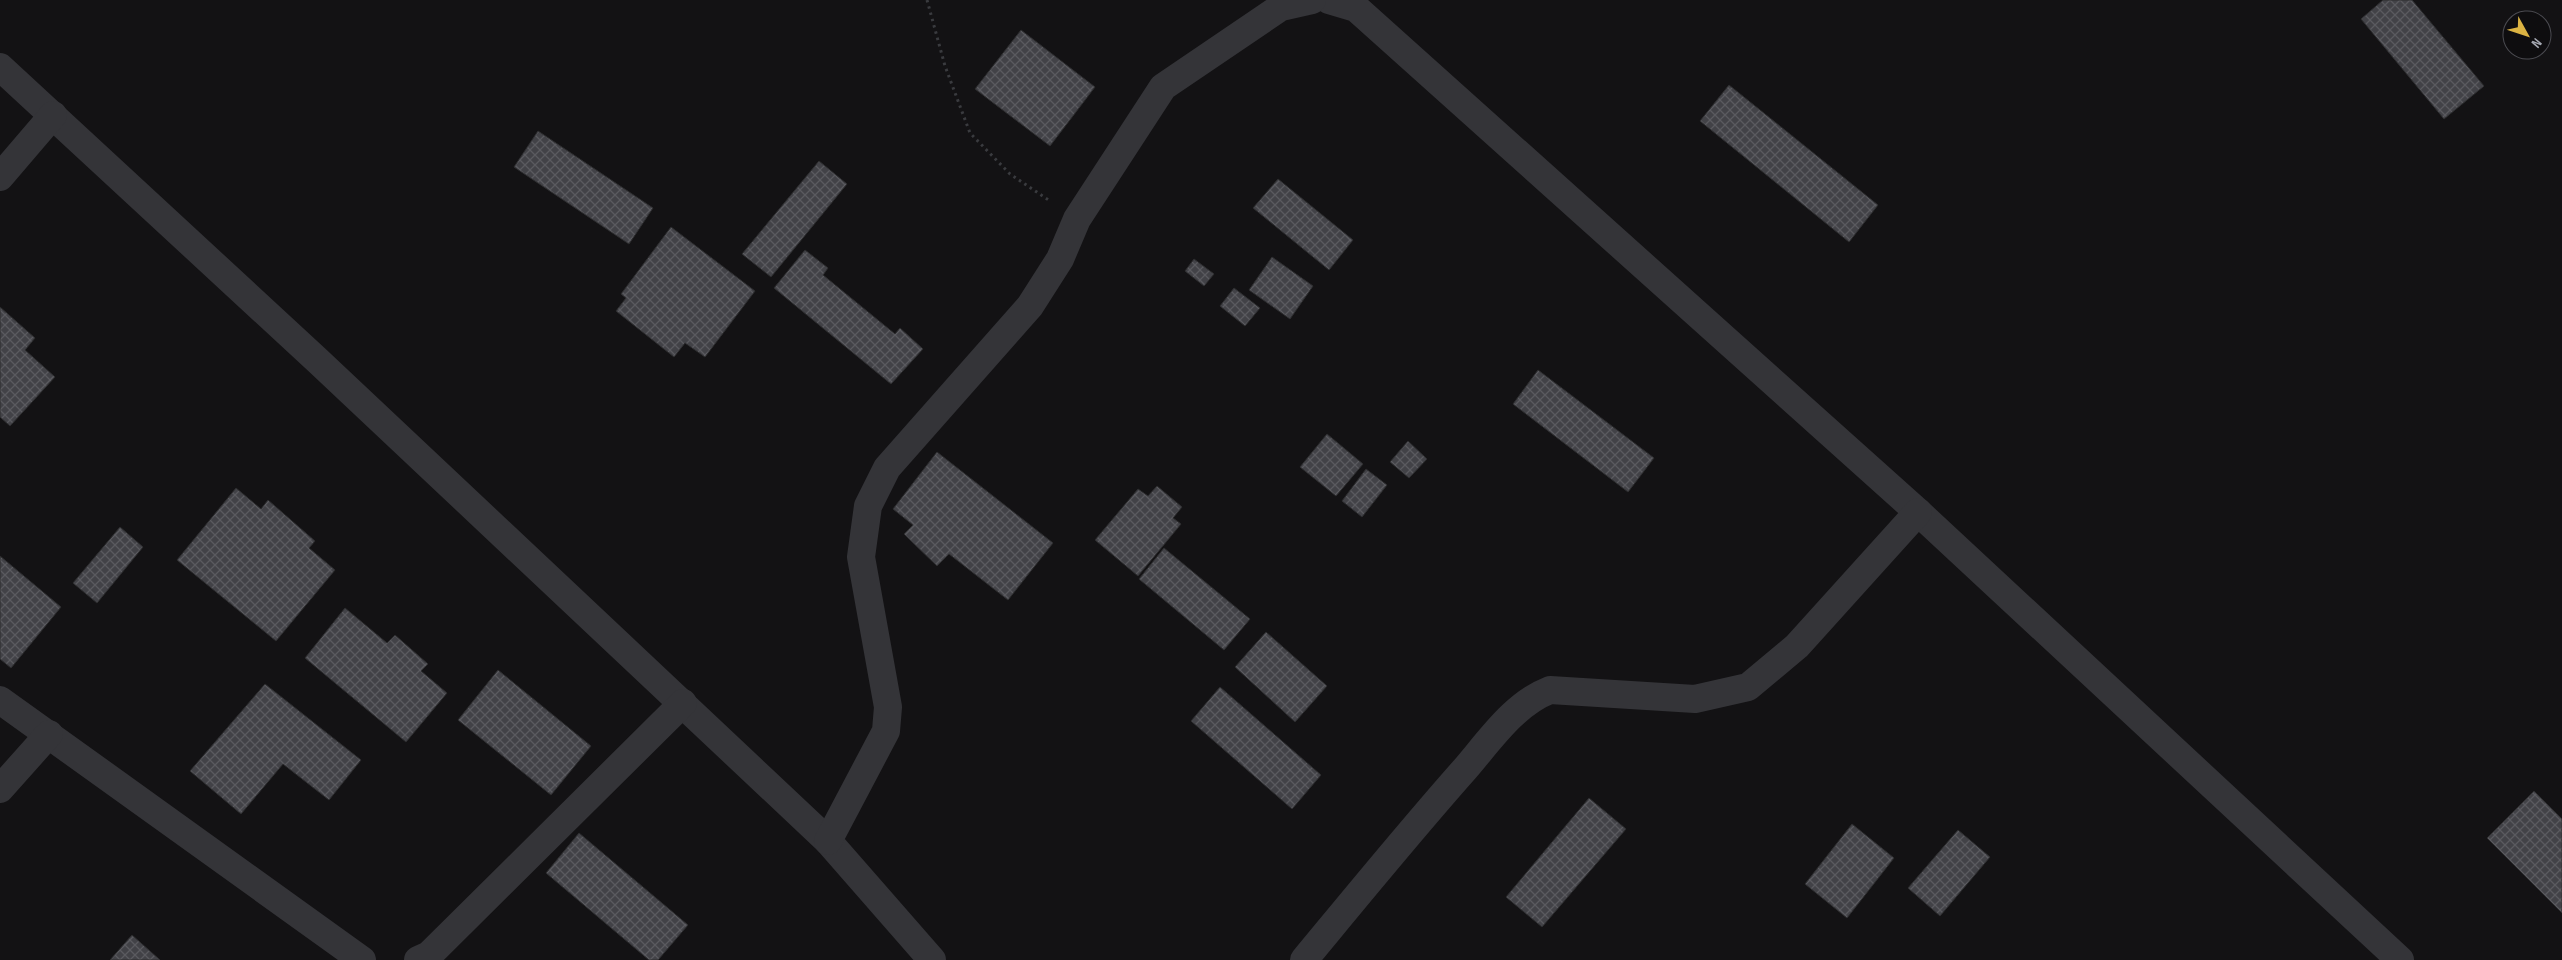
<svg xmlns="http://www.w3.org/2000/svg" width="2562" height="960" viewBox="0 0 2562 960" font-family="'Sofia Sans Condensed',sans-serif">
  <style>
    .building { fill: url(#building-cross-hatch); stroke: #2d2d2f }
    .lines { fill: none; stroke-linecap: round; stroke-linejoin: round }
    .path { stroke: #3a3b3f; stroke-width: 3; stroke-dasharray: 2.5 4; stroke-linecap: butt }
    .street { stroke: #343438; stroke-width: 28 }
  </style>
  <defs>
    <pattern id="building-cross-hatch" width="8" height="8" patternUnits="userSpaceOnUse" patternTransform="scale(1.25)"><rect width="8" height="8" fill="#424247"/><path d="M0 0l8 8M0 8l8-8" fill="none" stroke="#5a5a5f"/></pattern>
  </defs>
  <rect width="100%" height="100%" fill="#131214"/>
  <!-- building -->
  <g class="building">
    <path d="M2383,0H2412L2484,86L2444,119L2361,19Z"/>
    <path d="M1021,30L1095,87L1050,146L975,89Z"/>
    <path d="M1729,85L1878,205L1849,242L1700,121Z"/>
    <path d="M538,131L653,208L629,244L514,167Z"/>
    <path d="M819,161L847,184L771,277L742,254Z"/>
    <path d="M1278,179L1353,240L1329,270L1253,208Z"/>
    <path d="M671,227L755,291L705,357L685,343L674,357L616,311L626,298L621,294Z"/>
    <path d="M805,250L828,268L823,275L895,334L900,328L923,349L891,384L774,288Z"/>
    <path d="M1272,257L1313,286L1290,319L1249,290Z"/>
    <path d="M1194,259L1214,274L1204,286L1185,271Z"/>
    <path d="M1234,288L1260,308L1245,326L1220,306Z"/>
    <path d="M0,307L35,338L25,350L55,377L10,426L0,417Z"/>
    <path d="M1538,370L1654,458L1628,492L1513,404Z"/>
    <path d="M1327,434L1363,464L1336,496L1300,467Z"/>
    <path d="M1408,441L1427,459L1409,478L1390,462Z"/>
    <path d="M937,452L1053,543L1008,600L949,554L937,566L904,534L913,525L893,509Z"/>
    <path d="M1366,469L1387,485L1362,517L1342,501Z"/>
    <path d="M1157,486L1182,507L1173,518L1181,524L1138,576L1095,540L1138,489L1148,496Z"/>
    <path d="M236,488L261,509L268,500L315,541L309,548L335,570L276,641L177,560Z"/>
    <path d="M120,527L143,547L97,603L73,583Z"/>
    <path d="M1164,548L1250,619L1224,650L1139,579Z"/>
    <path d="M0,556L61,607L11,668L0,659Z"/>
    <path d="M345,608L387,643L395,635L428,664L421,671L447,693L406,742L305,658Z"/>
    <path d="M1266,632L1327,686L1295,722L1235,667Z"/>
    <path d="M498,670L591,746L551,795L458,720Z"/>
    <path d="M265,684L361,760L329,800L283,764L241,814L190,771Z"/>
    <path d="M1220,687L1321,775L1292,809L1191,721Z"/>
    <path d="M2534,791L2562,819V913L2487,838Z"/>
    <path d="M1589,798L1626,829L1542,927L1506,897Z"/>
    <path d="M1852,824L1894,858L1847,918L1805,884Z"/>
    <path d="M1958,830L1990,857L1940,916L1908,888Z"/>
    <path d="M579,833L688,925L658,960H649L546,873Z"/>
    <path d="M132,935L160,960H110Z"/>
  </g>
  <g class="lines">
    <!-- path -->
    <path class="path" d="M927,0L945,66L970,133L1010,174L1050,201"/>
    <!-- street -->
    <g class="street">
      <path d="M1329,0L1356,8L1918,512L2400,960"/>
      <path d="M0,67L317,360L828,841L932,960"/>
      <path d="M0,177L53,115"/>
      <path d="M0,700L362,960"/>
      <path d="M0,789L49,734"/>
      <path d="M828,841L886,731L888,707L861,557L868,506L887,468L1030,306L1060,259L1077,219L1163,87L1281,7L1312,0"/>
      <path d="M418,960L429,955L683,703"/>
      <path d="M1304,960C1357,896 1410,831 1465,769C1490,740 1514,704 1550,690L1695,699L1748,687L1797,646L1918,512"/>
    </g>
  </g>
  <!-- north arrow -->
  <g transform="translate(2527 35) rotate(130)"><circle r="24" fill="#0e0d0f" stroke="#4b4b51"/>
  <path d="M0-4L9 19L0 12L-9 19Z" fill="#dbb343"/>
  <text y="-8" font-size="14" font-weight="bold" text-anchor="middle" fill="#a6a9b3">N</text>
  </g>
</svg>
